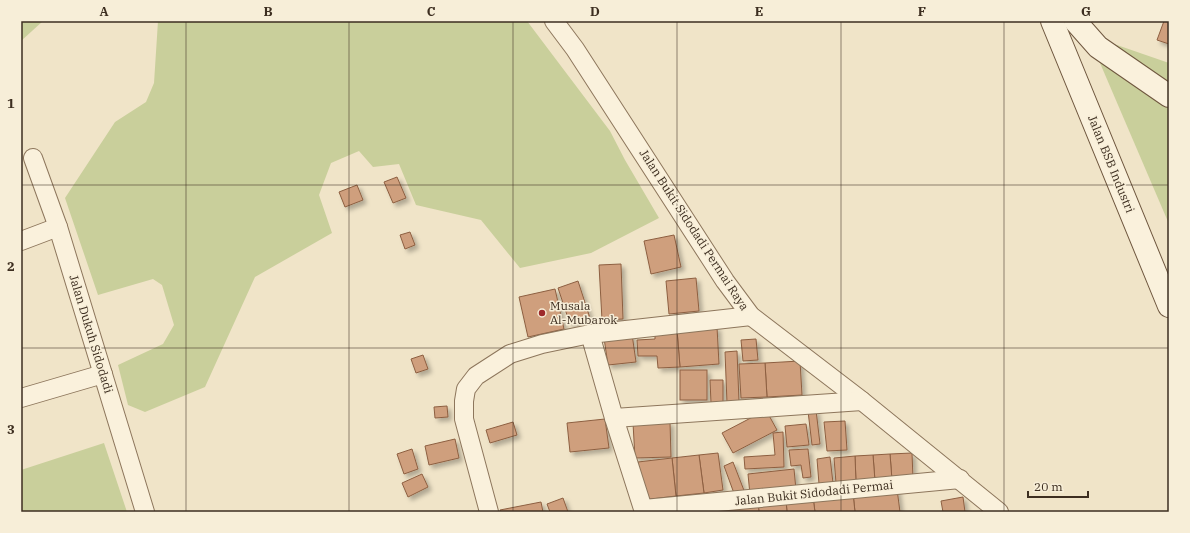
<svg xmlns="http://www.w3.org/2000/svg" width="1190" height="533" viewBox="0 0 1190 533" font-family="'IBM Plex Serif',serif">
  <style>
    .green { fill: #c9cf9b }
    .building { fill: #cf9f7d; stroke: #8d5f41; filter: url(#shadow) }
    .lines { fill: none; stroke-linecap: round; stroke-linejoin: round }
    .street-casing { stroke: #8d765c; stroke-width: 20 }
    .secondary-casing { stroke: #6f573f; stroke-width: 24 }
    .street { stroke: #faf1dc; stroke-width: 18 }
    .secondary { stroke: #faf1dc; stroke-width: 22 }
    .grid { fill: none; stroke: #3d2e20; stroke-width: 1; stroke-opacity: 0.55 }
    .poi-dot { fill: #9e2a2b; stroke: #f7eed8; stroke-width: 1.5 }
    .labels { text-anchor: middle; stroke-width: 3; stroke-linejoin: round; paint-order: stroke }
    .street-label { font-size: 12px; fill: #3d2e20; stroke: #f7eed8 }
    .poi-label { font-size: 12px; fill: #3d2e20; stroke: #f7eed8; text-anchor: start }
    .neatline { fill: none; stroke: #3d2e20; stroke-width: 1.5 }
    .grid-label { font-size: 13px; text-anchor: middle; font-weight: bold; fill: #3d2e20 }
  </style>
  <defs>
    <filter id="shadow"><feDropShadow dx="3.5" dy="3.5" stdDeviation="2" flood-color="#0004"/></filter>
  </defs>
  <rect width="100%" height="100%" fill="#f0e4c8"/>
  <!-- green -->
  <g class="green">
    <path d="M21,21H43L21,41Z"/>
    <path d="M158,21H527L610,131L625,160L659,218L591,253L520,268L481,220L416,205L399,164L373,167L359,151L331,163L319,195L332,233L255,277L205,387L145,412L128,405L118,365L163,344L174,325L162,285L153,279L98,295L65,198L115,122L146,102L154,83Z"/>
    <path d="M1088,35L1169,63V224Z"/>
    <path d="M104,443L127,512H21V470Z"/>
  </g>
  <!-- building -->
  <g class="building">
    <path d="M1164,21H1169V44L1157,40Z"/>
    <path d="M397,177L406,198L393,203L384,182Z"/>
    <path d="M357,185L363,200L345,207L339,192Z"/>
    <path d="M410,232L415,245L405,249L400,235Z"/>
    <path d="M674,235L681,267L651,274L644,241Z"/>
    <path d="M621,264L623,319L602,320L599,265Z"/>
    <path d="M696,278L699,311L669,314L666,281Z"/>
    <path d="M578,281L590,318L570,324L558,288Z"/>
    <path d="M555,289L564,329L528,337L519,297Z"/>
    <path d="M717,327L719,364L680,367L677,330Z"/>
    <path d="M677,330L680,367L658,368L657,356H638L637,340L655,339V331Z"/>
    <path d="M632,334L636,362L608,365L604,338Z"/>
    <path d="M756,339L758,360L743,361L741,340Z"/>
    <path d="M737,351L739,402L727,403L725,352Z"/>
    <path d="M423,355L428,369L416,373L411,359Z"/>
    <path d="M800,361L802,395L767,397L765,363Z"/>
    <path d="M765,363L767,397L741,398L739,364Z"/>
    <rect x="680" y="370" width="27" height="30"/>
    <path d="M710,380H723V403H711Z"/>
    <path d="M447,406L448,417L435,418L434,407Z"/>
    <path d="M766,410L777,430L733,453L722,433Z"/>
    <path d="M816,410L820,444L812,445L808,411Z"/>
    <path d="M605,419L609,448L570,452L567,423Z"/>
    <path d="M845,421L847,450L827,451L824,422Z"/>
    <path d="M513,422L517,435L490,443L486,430Z"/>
    <path d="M670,422L671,457L635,458L633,423Z"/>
    <path d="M806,424L809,445L787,447L785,426Z"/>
    <path d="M783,432L784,467L745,469L744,457L775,455L773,433Z"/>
    <path d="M455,439L459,458L429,465L425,446Z"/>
    <path d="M412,449L418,469L404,474L397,454Z"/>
    <path d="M808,449L811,477L803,478L801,465L791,466L789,450Z"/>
    <path d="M718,453L723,490L704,493L699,455Z"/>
    <path d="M912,453L913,479L892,480L890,454Z"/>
    <path d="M890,454L892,480L875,481L873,455Z"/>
    <path d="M699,455L704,493L676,496L672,458Z"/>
    <path d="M873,455L875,481L856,482L855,456Z"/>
    <path d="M855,456L856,482L836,483L834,458Z"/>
    <path d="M830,457L833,483L819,484L817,459Z"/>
    <path d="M672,458L676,496L643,500L638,462Z"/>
    <path d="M733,462L745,493L735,496L724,466Z"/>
    <path d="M794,469L796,490L750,495L748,474Z"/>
    <path d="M422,474L428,487L408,497L402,483Z"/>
    <path d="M897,489L900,512H855L853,493Z"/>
    <path d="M853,493L855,512H815L813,497Z"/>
    <path d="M813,497L815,512H787L786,500Z"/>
    <path d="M963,497L965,512H943L941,501Z"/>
    <path d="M563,498L568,512H550L547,504Z"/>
    <path d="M786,500L787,512H759L758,502Z"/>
    <path d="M541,502L543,512H501L500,510Z"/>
    <path d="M758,502L759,512H730L729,506Z"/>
  </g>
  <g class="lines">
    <!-- street casing -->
    <g class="street-casing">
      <g id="street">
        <path d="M554,21L575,49L725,281L751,316L862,401L999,512"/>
        <path d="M33,158L58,227L145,512"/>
        <path d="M21,241L58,227"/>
        <path d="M590,334L614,418L644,512"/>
        <path d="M21,398L103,374"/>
        <path d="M614,418L862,401"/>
        <path d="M644,509L960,479"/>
        <path d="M489,512L464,419V401L466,389L476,376L510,354L542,344L590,334L751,316"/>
      </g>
    </g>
    <!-- secondary casing -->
    <g class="secondary-casing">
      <g id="secondary">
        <path d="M1052,21L1169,306"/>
        <path d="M1075,21L1098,47L1169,96"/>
      </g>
    </g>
    <!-- street -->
    <use href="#street" class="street"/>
    <!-- secondary -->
    <use href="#secondary" class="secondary"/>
  </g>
  <!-- grid -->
  <path class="grid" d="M186,21V512M349,21V512M513,21V512M677,21V512M841,21V512M1004,21V512M21,185H1169M21,348H1169"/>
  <!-- markers -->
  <circle class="poi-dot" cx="542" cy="313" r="4"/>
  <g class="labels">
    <!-- street labels -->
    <g class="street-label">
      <text transform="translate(1111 164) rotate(68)" y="4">Jalan BSB Industri</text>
      <text transform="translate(694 230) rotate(57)" y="4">Jalan Bukit Sidodadi Permai Raya</text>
      <text transform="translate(91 334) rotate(73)" y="4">Jalan Dukuh Sidodadi</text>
      <text transform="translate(814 493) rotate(-6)" y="4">Jalan Bukit Sidodadi Permai</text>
    </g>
    <!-- poi labels -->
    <g class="poi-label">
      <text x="550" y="310">Musala<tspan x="550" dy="14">Al-Mubarok</tspan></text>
    </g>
  </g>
  <!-- border -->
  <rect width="1190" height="533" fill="none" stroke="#f7eed8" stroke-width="44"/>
  <!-- scale -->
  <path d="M1028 491v6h60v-6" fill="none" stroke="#3d2e20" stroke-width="2"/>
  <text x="1034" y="491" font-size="12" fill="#3d2e20" stroke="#f7eed8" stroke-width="3" paint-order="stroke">20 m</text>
  <rect x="22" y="22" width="1146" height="489" class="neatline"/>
  <g class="grid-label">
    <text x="104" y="16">A</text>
    <text x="268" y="16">B</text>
    <text x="431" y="16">C</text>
    <text x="595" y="16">D</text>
    <text x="759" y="16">E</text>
    <text x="922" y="16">F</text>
    <text x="1086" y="16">G</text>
    <text x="11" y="108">1</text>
    <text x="11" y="271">2</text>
    <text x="11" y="434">3</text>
  </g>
</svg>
